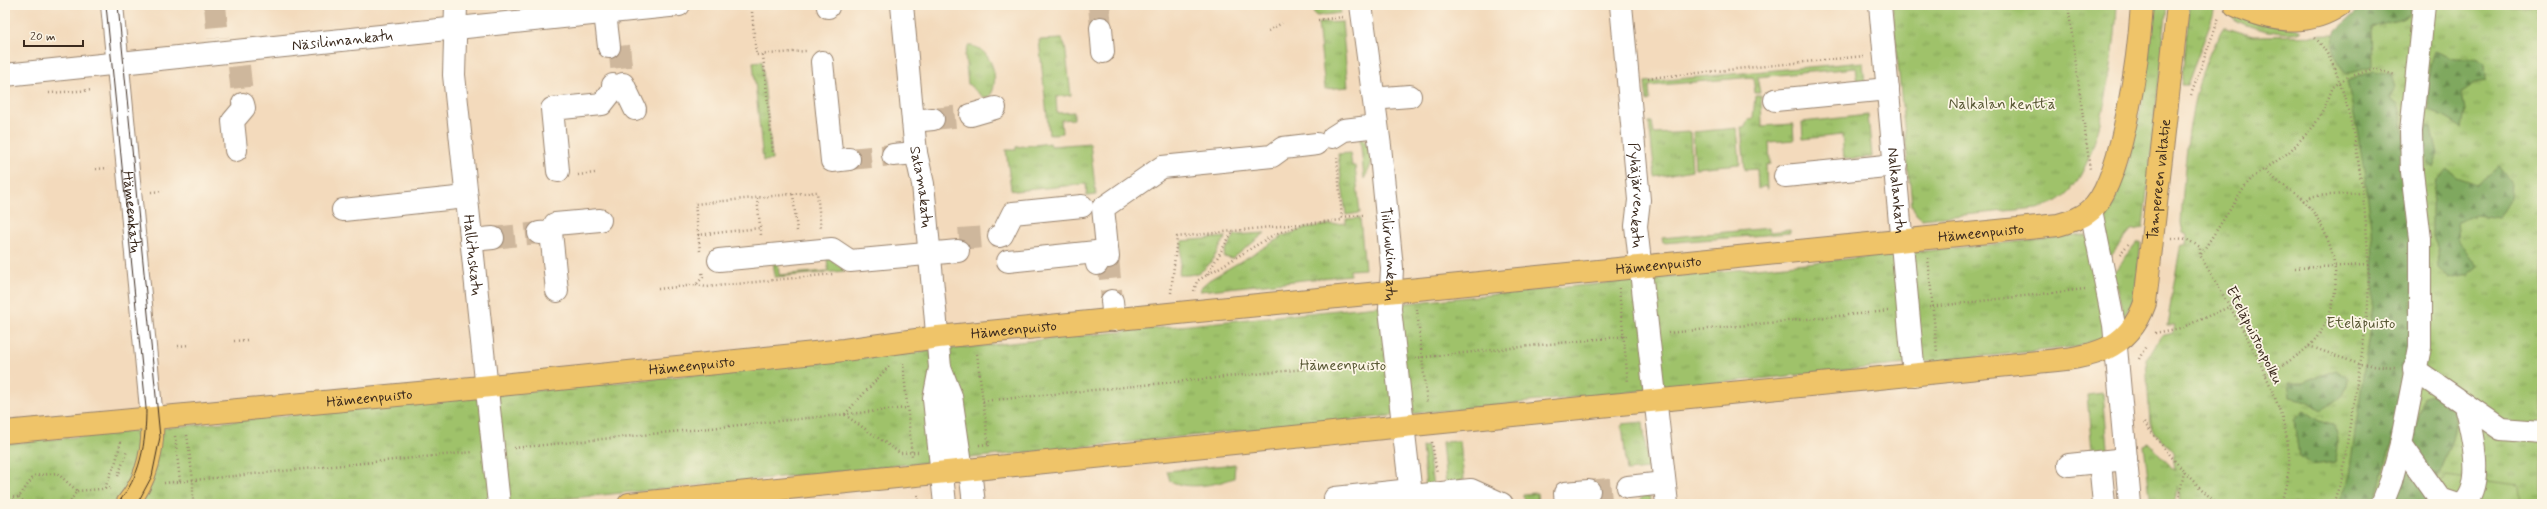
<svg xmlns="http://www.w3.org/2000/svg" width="2547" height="509" viewBox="0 0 2547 509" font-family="Mynerve,sans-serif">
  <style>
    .grass { fill: url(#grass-tufts); stroke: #6d7644 }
    .forest { fill: url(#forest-firs); stroke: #5d693e }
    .garden { fill: #9fc26b; stroke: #6d7644 }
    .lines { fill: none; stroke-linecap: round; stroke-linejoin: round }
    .minor-tunnel { stroke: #ceb79c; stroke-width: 22; stroke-dasharray: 22 11; stroke-linecap: butt }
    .minor-casing { stroke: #97826d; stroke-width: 24 }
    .major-casing { stroke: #97826d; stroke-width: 24 }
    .path { stroke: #97826d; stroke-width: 2.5; stroke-dasharray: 1 3; stroke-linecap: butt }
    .minor { stroke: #fff; stroke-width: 22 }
    .major { stroke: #efc469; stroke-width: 22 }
    .tram { stroke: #3b2a1e; stroke-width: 1 }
    .labels { text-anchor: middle; stroke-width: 3.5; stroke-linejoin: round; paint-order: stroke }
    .street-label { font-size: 15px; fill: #3b2a1e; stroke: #fcf5e5 }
    .park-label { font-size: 15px; fill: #595835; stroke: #fcf5e5 }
  </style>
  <defs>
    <pattern id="grass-tufts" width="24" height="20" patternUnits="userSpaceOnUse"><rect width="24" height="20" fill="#9fc26b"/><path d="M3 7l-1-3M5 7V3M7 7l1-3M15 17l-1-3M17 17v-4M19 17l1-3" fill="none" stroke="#839e57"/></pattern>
    <pattern id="forest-firs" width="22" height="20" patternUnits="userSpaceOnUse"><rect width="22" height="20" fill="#7fa85f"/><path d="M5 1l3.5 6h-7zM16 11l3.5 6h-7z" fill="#69894e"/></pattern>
  </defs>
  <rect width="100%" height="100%" fill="#fcf5e5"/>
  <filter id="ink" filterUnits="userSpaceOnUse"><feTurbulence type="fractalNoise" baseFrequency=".025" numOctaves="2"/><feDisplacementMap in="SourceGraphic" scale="8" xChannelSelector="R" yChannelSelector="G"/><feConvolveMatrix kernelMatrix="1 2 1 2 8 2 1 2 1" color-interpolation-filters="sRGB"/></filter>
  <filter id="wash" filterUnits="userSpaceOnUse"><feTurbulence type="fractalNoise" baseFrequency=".012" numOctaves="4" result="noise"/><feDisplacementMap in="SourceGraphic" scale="16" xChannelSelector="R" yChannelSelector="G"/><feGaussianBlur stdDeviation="0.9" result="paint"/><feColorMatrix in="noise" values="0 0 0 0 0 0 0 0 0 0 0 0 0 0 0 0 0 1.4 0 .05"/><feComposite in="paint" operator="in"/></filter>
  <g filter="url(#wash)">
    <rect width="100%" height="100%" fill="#f3dabc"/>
    <!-- grass -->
    <g class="grass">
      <path d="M1317,5H1340V13L1317,16L1314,14L1313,7Z"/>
      <path d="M1892,5H2117C2115,53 2102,156 2069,192C2060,201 2049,206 2037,208L1922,219L1916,214L1912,205Z"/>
      <path d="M2154,5H2167L2143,228L2131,230L2109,257L2100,227C2137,174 2147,69 2154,5Z"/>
      <path d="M2190,5H2215L2213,16L2187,85H2181Z"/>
      <path d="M2254,5H2326L2300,13Z"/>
      <path d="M2394,5H2542V504H2179L2177,487L2173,504H2151L2144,445L2149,443L2175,471L2173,452L2153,430L2150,423L2146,360L2161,336L2173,333L2175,325H2167L2180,248L2182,244L2187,245L2188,234L2183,232L2181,224C2185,160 2188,83 2223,28H2227L2253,36L2334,35Z"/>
      <path d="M2231,15L2301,30C2294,39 2236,27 2231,15Z"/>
      <path d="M1342,22L1348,87L1325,89L1318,23Z"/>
      <path d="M1062,39L1065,45L1071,95L1056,97L1057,113L1074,112V119L1061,120L1062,133L1049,135L1039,40Z"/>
      <path d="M968,46C991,45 1002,82 989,97H983L968,84L965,55Z"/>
      <path d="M762,61L772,160L763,161L753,62Z"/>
      <path d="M1863,62L1865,84L1858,82L1856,68L1757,77L1760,93H1755L1753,77L1649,86L1650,100L1647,101L1645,82Z"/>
      <path d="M1755,96H1761L1762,126L1793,124L1794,140L1769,142L1770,164L1766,165L1767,190L1765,186L1758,189L1757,169L1745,170L1741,127H1744L1748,120L1753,119Z"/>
      <path d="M1868,115L1872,157L1844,159L1842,135L1803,139L1802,122Z"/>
      <path d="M1649,122H1652L1654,134L1690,132L1692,170L1655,177Z"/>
      <path d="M1737,128L1740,164L1695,168L1693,132Z"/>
      <path d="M1360,136C1375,152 1375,160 1364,179Z"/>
      <path d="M1050,143L1051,146L1090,143L1096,195L1087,196L1086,184L1015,191L1011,189L1006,150H1016V147Z"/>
      <path d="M1350,153L1352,166H1355L1360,213L1346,215L1338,154Z"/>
      <path d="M1360,218L1365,269L1350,270V275L1200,291L1201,287L1209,280L1285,235L1311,227L1346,223V219Z"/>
      <path d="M1769,228L1770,232L1790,230V233L1663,243L1662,238Z"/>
      <path d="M1265,233L1232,259L1224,257L1225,251L1235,235Z"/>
      <path d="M2084,235H2087L2105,333L2102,337L2077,347L512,504H5V444Z"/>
      <path d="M1226,237C1212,259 1209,277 1179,275L1182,241Z"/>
      <path d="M2141,242L2135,296L2124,317L2113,273L2137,243Z"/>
      <path d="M827,256L845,271L775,277L773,260H778L779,275L828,271Z"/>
      <path d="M2103,393L2108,447L2105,450L2092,451L2087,395Z"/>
      <path d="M1643,422L1648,469L1627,471L1622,424Z"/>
      <path d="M1460,441L1464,480L1446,485L1442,442Z"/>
      <path d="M1427,446L1433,486L1426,487L1422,447Z"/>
      <path d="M1235,464L1234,478C1215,485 1189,490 1170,481L1167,471Z"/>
      <path d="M1537,493L1538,504H1524L1523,494Z"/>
      <circle cx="1646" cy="500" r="5"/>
    </g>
    <!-- forest -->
    <g class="forest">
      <path d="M2364,5H2412L2411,13C2397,25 2387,19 2372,27L2373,67L2345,74C2336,58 2329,48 2336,30Z"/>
      <path d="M2434,51L2455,59H2476L2485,63L2486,81L2475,83L2462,92L2465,110L2462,128L2431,110C2427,92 2427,68 2434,51Z"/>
      <path d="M2374,71L2391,74L2395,88L2390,98L2398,104L2402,118C2409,212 2420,312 2401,405C2394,438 2383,471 2374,504H2338L2348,482L2373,306C2376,230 2363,155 2347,81Z"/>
      <path d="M2427,126L2432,128L2438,154L2433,168L2427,164C2425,151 2422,138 2427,126Z"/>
      <path d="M2499,166L2511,181L2510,200L2499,218L2476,215L2457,222L2459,240L2478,266L2467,275L2449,279L2439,268L2438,249L2432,237V208L2436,179L2448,168L2456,178L2476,185Z"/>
      <path d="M2336,370L2348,379C2347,397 2335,402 2321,410L2308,401L2290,397L2288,383H2303Z"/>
      <path d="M2434,394L2452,404C2461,430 2446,454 2436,479L2411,447L2424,396Z"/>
      <path d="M2304,411L2319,421L2333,424C2340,437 2339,448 2335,462L2312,465L2299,456L2294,420Z"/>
      <path d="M2406,460L2430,492L2424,504H2391Z"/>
    </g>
    <!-- garden -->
    <path class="garden" d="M2445,476L2519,485L2521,504H2429Z"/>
  </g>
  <g filter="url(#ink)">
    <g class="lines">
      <!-- minor-tunnel -->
      <g class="minor-tunnel">
        <path d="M215,5L218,38"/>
        <path d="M1099,5L1101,28"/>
        <path d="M619,46L623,84"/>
        <path d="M239,66L243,104"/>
        <path d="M933,119L971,115"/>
        <path d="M849,159L893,155"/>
        <path d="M493,238L539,233"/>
        <path d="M959,239L999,236"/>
        <path d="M1108,257L1112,301"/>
        <path d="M1589,491L1628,487"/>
      </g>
      <!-- minor casing -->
      <g class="minor-casing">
        <g id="minor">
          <path id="s1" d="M112,5L152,419"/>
          <path id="s2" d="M456,5L454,75L499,504"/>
          <path d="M828,5V7"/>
          <path id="s3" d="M902,5L916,153L923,184L935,310L940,368L934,399L945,504"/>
          <path id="s4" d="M1361,5L1380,146L1392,268L1390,309L1412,504"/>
          <path id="s5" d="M1621,5L1639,200L1636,226L1667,504"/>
          <path id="s6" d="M1880,5L1914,375"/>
          <path d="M605,13L609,47"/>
          <path d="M1101,28L1103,52"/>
          <path d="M822,62L832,161L849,159"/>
          <path id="s7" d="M5,75L679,5"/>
          <path d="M623,84L635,109"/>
          <path d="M1374,97L1384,98L1410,96"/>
          <path d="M1775,100L1888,89"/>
          <path d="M971,115L995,108"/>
          <path d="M913,121L933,119"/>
          <path d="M1333,137L1344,130L1377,126"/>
          <path d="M236,150L233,121L244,108L243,104"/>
          <path d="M893,155L916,153"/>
          <path d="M558,171L552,109L602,104L613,90V85"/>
          <path d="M1785,176L1896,165"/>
          <path d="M343,210L466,197"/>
          <path d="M2091,210L2114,325L2130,504"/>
          <path d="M551,232L557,291"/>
          <path d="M539,233L551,232L555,224L600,220"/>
          <path d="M999,236L1002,235L1013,213L1082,206"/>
          <path d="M471,240L493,238"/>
          <path d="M1108,257L1103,208L1162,167L1272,156L1283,148L1317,144"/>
          <path d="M719,260L832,249L850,261L958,251"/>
          <path d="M1008,261L1096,252L1097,264"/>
          <path d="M1112,301L1114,320"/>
          <path d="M940,368L951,396L962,471"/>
          <path d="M2414,369L2501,429L2542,432"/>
          <path d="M2401,444L2440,499L2455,504"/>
          <path d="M2100,462L2104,504"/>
          <path d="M2069,465L2126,459"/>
          <path d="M970,470L974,504"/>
          <path d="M1628,487L1664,483"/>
          <path d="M1412,496L1471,490L1502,504"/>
          <path d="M1336,504L1335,498L1411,490"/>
          <path d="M1566,504L1565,493L1589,491"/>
          <path d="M2382,504L2391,481L2401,444L2420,347V239L2412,172L2411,131L2424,5"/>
          <path d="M2463,504C2485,485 2472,432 2465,406"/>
        </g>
      </g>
      <!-- major casing -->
      <g class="major-casing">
        <g id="major">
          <path d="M2235,5C2270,21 2307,28 2340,5"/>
          <path id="s8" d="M5,432L461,389L844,350L938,337L2058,225C2072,221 2085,217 2095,206C2124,171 2139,52 2142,5"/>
          <path d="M127,504C147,480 154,449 152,419"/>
          <path id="s9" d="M629,504L2038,362C2086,357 2127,355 2145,303L2178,5"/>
        </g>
      </g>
      <!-- path -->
      <g class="path">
        <path d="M2068,5L2090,169"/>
        <path d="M2534,5L2542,17"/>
        <path d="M752,12L756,55L806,51"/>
        <path d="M1318,20L1343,17"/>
        <path d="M1268,31L1282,23"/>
        <path d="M2315,38C2357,76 2372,247 2368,304C2363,361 2349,418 2343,475L2335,498L2330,504"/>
        <path d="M763,55L773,153"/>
        <path d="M1648,78L1864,56"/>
        <path d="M49,93L92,90"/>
        <path d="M2191,95L2219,17"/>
        <path d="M96,169L108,168"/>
        <path d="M578,175L595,173"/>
        <path d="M151,192L163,191"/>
        <path d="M757,198L761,235"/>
        <path d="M2303,201L2313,196L2361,193"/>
        <path d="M1342,217L1363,215"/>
        <path d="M797,231L793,194L817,192L821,229"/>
        <path d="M698,235L760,228"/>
        <path d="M2172,238L2186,239L2200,247V255C2232,312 2285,392 2289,456C2290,473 2285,488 2281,504"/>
        <path d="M700,251L695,204L793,194"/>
        <path d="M2120,254L2130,242"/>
        <path d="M2201,254L2246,185L2252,178L2265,169"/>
        <path d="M1928,258L1937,352"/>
        <path d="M2295,268L2368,265"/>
        <path d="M1207,275L1233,231"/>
        <path d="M696,285L707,287L833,274"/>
        <path d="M1619,288L1628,383"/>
        <path d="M658,289L696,285L703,277L702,272"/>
        <path d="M1194,291L1197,281L1275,234L1305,224L1342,220L1337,158"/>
        <path d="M1171,293L1177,237L1299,224"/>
        <path d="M1929,307L2085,289"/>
        <path d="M1417,309L1427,404"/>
        <path d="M1668,333L1888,311"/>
        <path d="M2155,333L2181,328L2229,307"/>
        <path d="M234,341L247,340"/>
        <path d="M178,346L190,345"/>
        <path d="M2309,346L2359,364L2395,367"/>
        <path d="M977,354L989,448"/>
        <path d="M1415,358L1627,336"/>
        <path d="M2139,359L2146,346"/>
        <path d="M903,363L912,456"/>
        <path d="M2266,375C2280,367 2297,357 2309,346C2349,306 2340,244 2307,204C2295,190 2276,184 2265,169L2288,153L2314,126L2324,109L2333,87L2346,78L2373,69L2396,75"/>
        <path d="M983,401L1376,362"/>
        <path d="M845,414L890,365"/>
        <path d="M845,415L900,453L918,452"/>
        <path d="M2144,423L2184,472L2217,504"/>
        <path d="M187,435L193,480V504"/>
        <path d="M175,436L180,481"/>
        <path d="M1432,442L1437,473"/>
        <path d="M979,445L988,444"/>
        <path d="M514,448L907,408"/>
        <path d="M2542,471V503"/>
        <path d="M118,476L127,451"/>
        <path d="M164,483L473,452"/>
        <path d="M105,488L116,461L121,441"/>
        <path d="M918,495L919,504"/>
        <path d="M19,497L26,504"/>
        <path d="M5,498L19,497L34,476L57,473L77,491"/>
        <path d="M68,504L77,491L113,488"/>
        <path d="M2178,504L2184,472"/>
      </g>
      <!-- minor -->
      <use href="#minor" class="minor"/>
      <!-- major -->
      <use href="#major" class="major"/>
      <!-- tram -->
      <g class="tram">
        <path d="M106,5L146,408C146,443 141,477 117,504"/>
        <path d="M118,5L160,437L152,476L137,504"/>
      </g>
    </g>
  </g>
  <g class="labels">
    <!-- street labels -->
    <g class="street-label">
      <text dy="5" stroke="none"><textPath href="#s7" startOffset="339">Näsilinnankatu</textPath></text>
      <text dy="5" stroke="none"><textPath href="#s9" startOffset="1672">Tampereen valtatie</textPath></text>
      <text dy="5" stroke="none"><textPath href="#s3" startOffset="183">Satamakatu</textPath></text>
      <text dy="5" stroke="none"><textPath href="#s6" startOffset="186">Nalkalankatu</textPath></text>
      <text dy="5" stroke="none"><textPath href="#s5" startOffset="191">Pyhäjärvenkatu</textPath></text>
      <text dy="5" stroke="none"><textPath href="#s1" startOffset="208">Hämeenkatu</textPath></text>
      <text dy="5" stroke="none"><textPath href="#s8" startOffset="1986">Hämeenpuisto</textPath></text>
      <text dy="5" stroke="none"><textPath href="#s4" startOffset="251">Tiiliruukinkatu</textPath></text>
      <text dy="5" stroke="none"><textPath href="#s2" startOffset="251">Hallituskatu</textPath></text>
      <text dy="5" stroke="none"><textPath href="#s8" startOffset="1662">Hämeenpuisto</textPath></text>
      <text dy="5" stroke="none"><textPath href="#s8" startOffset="1014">Hämeenpuisto</textPath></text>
      <text transform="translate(2255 335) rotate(63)" y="5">Eteläpuistonpolku</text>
      <text dy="5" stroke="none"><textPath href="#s8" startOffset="690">Hämeenpuisto</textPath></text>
      <text dy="5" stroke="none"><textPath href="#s8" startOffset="366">Hämeenpuisto</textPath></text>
    </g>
    <!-- park labels -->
    <g class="park-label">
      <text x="2002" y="109">Nalkalan kenttä</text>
      <text x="2361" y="328">Eteläpuisto</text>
      <text x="1343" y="370">Hämeenpuisto</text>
    </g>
  </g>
  <!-- margin -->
  <rect width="2547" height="509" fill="none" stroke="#fcf5e5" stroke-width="20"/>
  <!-- scale -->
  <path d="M24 40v6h59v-6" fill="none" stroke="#3b2a1e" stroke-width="2"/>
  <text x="30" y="40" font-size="12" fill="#3b2a1e" stroke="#fcf5e5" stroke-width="3" paint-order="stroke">20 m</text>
</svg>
